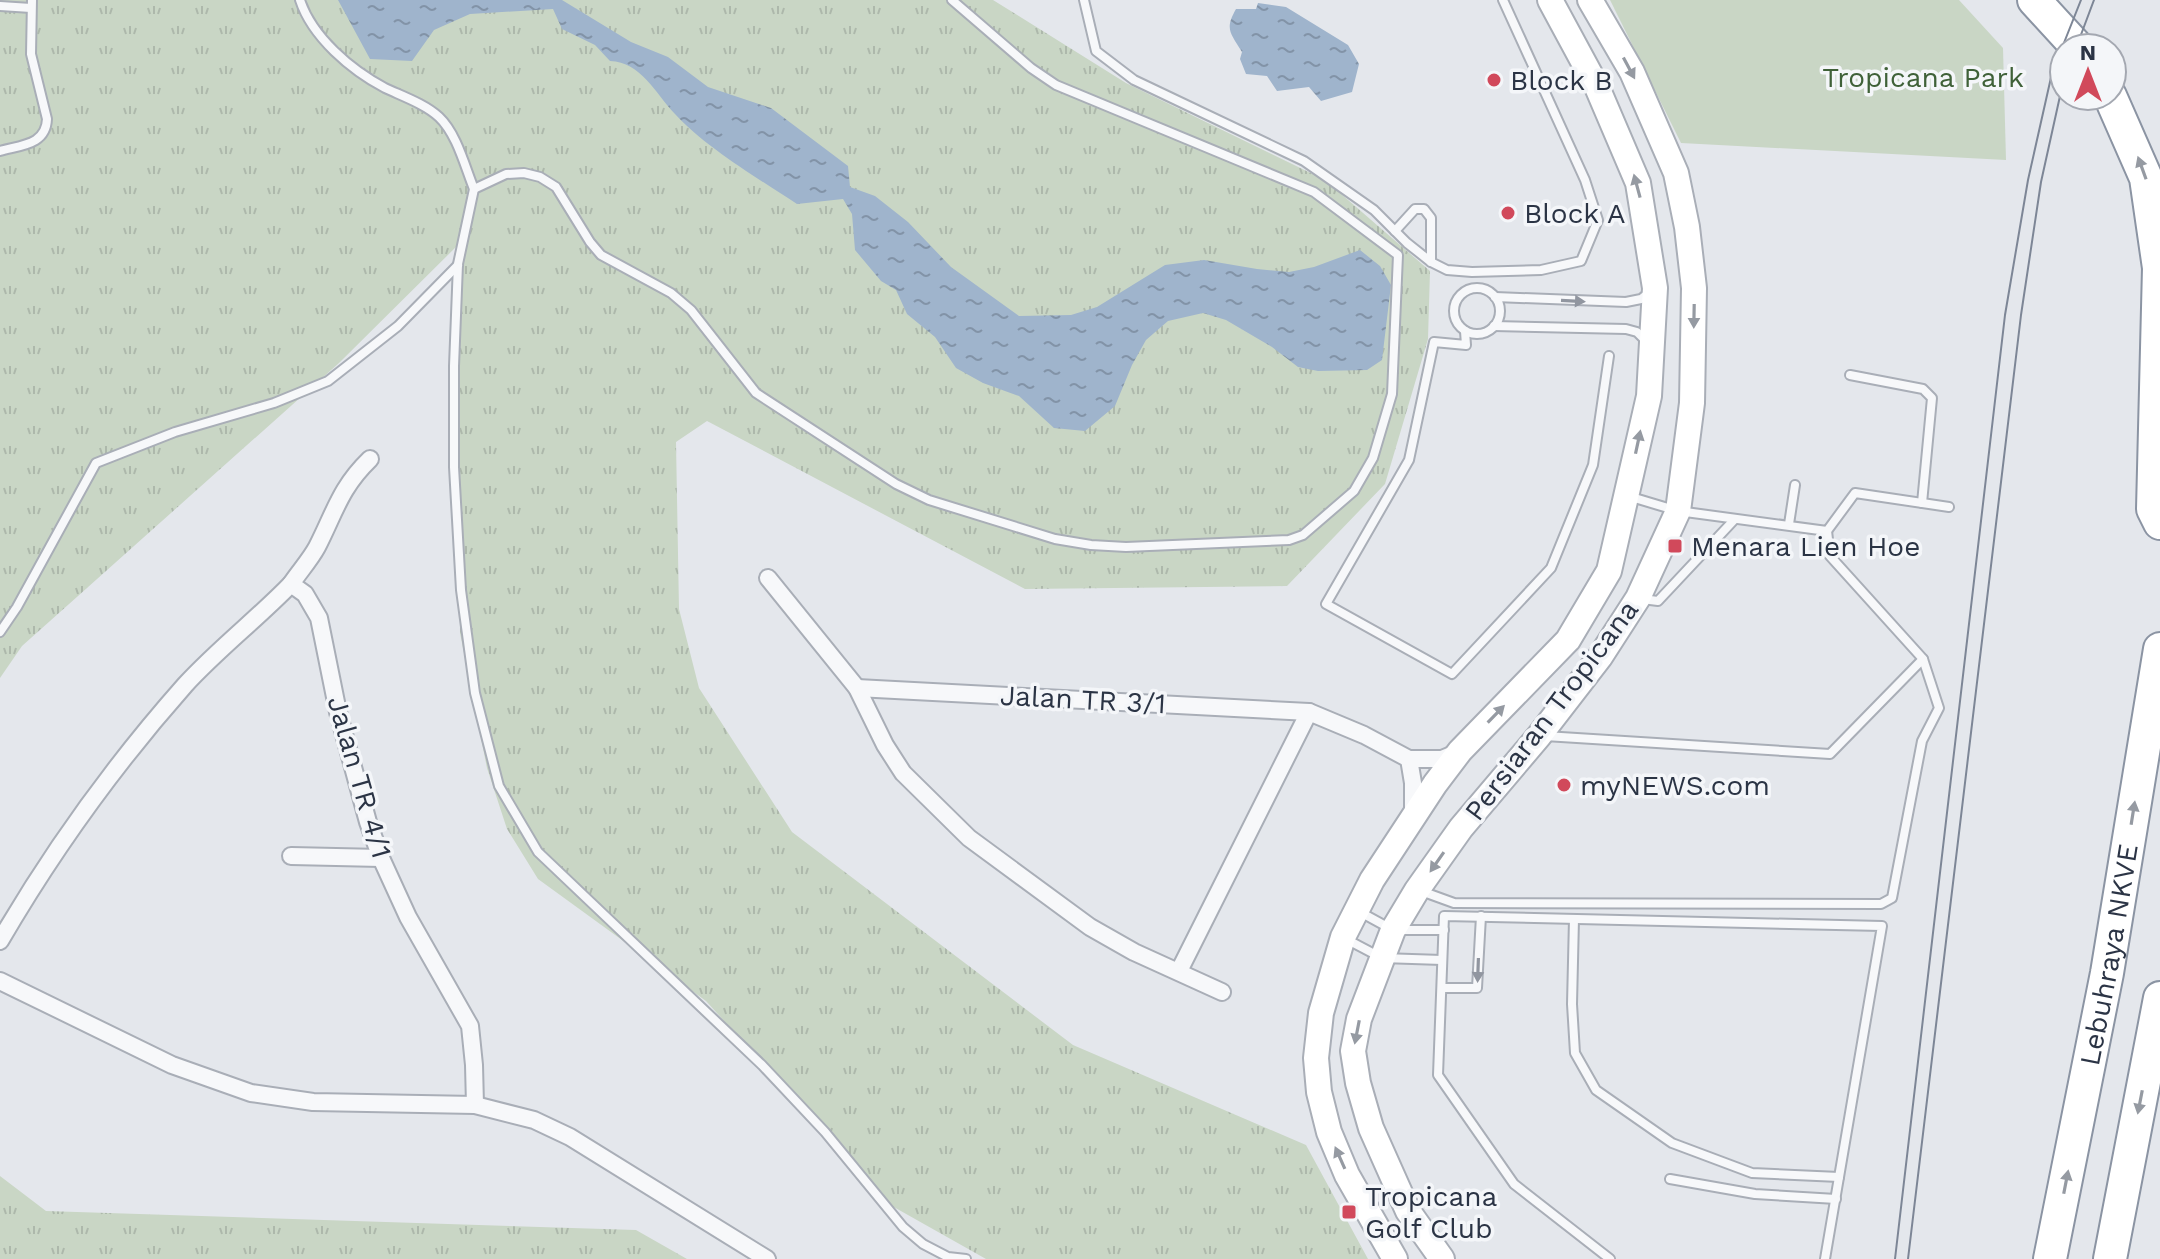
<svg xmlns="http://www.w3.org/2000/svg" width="2160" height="1259" viewBox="0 0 2160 1259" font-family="'Work Sans',sans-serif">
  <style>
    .grass { fill: url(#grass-tufts) }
    .green { fill: #c9d6c5 }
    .water { fill: url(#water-ripples) }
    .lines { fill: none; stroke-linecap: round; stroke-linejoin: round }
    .service-casing { stroke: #a9aeb7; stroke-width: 12 }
    .minor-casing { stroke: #a9aeb7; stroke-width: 20 }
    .secondary-casing { stroke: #a9aeb7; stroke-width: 28 }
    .motorway-casing { stroke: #8b94a3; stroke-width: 36 }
    .service { stroke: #f7f8fa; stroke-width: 8 }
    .minor { stroke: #f7f8fa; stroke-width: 16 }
    .secondary { stroke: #fff; stroke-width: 24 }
    .motorway { stroke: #fff; stroke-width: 32 }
    .tram { stroke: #7d8696; stroke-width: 2 }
    .oneway { fill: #959aa2 }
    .oneway2 { fill: #9196a0 }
    .poi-dot { fill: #d1495b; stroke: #f4f6f9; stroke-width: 3 }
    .labels { text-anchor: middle; stroke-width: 7; stroke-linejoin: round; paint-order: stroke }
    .park-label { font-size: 28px; fill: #3f6138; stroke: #f4f6f9 }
    .poi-label { font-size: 28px; fill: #2b3445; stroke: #f4f6f9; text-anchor: start }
    .street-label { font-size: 28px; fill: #2b3445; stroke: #f4f6f9 }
  </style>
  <defs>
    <pattern id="grass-tufts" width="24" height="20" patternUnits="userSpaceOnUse" patternTransform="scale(2)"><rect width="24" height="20" fill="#c9d6c5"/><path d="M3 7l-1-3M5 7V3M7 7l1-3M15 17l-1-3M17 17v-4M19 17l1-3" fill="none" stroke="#adb8ab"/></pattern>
    <pattern id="water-ripples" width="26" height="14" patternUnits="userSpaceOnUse" patternTransform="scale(2)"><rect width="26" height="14" fill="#9fb4cc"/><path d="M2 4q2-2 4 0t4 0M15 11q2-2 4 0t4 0" fill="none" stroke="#8293a7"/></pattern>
  </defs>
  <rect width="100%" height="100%" fill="#e4e7ec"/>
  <!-- grass -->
  <g class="grass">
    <path d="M0,0H993L1126,83L1325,180L1430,271L1428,339L1385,484L1287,586L1025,589L707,421L676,442L679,609L699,688L792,832L1073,1045L1306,1145L1368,1259H986L892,1206L706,1001L538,879L507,829L487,768L460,633L459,244L339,363L22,646L0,678Z"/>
    <path d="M0,1176L46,1211L636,1230L687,1259H0Z"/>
  </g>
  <!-- green -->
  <path class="green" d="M1610,0H1959L2003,48L2006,160L1681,143Z"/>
  <!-- water -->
  <g class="water">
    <path d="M338,0H562L631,42L668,57L708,87L771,108L848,166L850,187L875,196L908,222L951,267L1019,316L1071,315L1097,307L1165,265L1204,260L1257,269L1289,272L1314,267L1360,250L1380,266L1391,285L1382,360L1367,370L1318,371L1298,367L1272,347L1226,320L1203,313L1168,321L1146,340L1132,365L1115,406L1085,431L1054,428L1019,396L983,383L956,368L935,337L907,314L896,290L881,281L855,250L852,214L843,199L797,204C759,179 705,147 675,114C655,93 641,62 610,61L595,45L562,29L553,9L470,14L434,30L412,61L370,59Z"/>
    <path d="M1258,3L1286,7L1348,45L1359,64L1352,92L1321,101L1309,87L1277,91L1267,76L1246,74L1240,59L1242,52C1231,33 1224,30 1236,9H1256Z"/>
  </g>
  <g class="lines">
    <!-- service casing -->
    <g class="service-casing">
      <g id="service">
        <path d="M300,0C312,37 351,70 385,88C402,96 425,104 439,117C457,134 465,167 474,189"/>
        <path d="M952,0L1031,68L1056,85L1314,192L1398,255L1392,394L1373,458L1354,491L1303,535L1289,540L1126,547L1091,545L1055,539L929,500L896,484L756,393L691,310L671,293L601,255L590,242L556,187L540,177L524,173L506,174L474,189L458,264L454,366V467L461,590L475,693L499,786L538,852L762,1065L825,1132L903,1227L923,1244L948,1257L966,1259"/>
        <path d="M1084,0L1096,51L1134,80L1304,161L1374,210L1407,243L1431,262L1447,270L1472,272L1541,270L1581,261L1598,220L1585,180L1503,0"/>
        <path d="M0,6L31,8"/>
        <path d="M0,151C21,145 46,145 47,119L31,54L32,0"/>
        <path d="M1395,231L1415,209H1424L1431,218V262"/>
        <circle cx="1477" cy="311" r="23"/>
        <path d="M1495,297L1626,302L1641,299L1651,291"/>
        <path d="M1494,326L1626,329L1637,332L1648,343"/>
        <path d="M1465,331L1466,345L1434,342L1409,460L1326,604L1452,674L1551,568L1593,465L1609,356"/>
        <path d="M1850,375L1923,389L1932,398L1922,503"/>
        <path d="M1628,496L1678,511L1827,531L1855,493L1949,507"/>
        <path d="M1789,524L1795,485"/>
        <path d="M1642,599L1658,601L1734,520"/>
        <path d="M0,632L17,607L96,463L175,432L274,403L328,381L398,326L458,265"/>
        <path d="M1545,736L1830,754L1923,659"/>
        <path d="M1421,891L1454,903L1881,904L1892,898L1922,741L1939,708L1923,659L1830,556L1827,531"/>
        <path d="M1360,912L1393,930H1444"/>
        <path d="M1574,919L1572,1004L1575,1053L1596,1090L1672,1143L1752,1173L1839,1177"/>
        <path d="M1344,938L1382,958L1442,960"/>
        <path d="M1442,988H1477L1481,916"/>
        <path d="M1670,1179L1755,1194L1836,1199"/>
        <path d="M1610,1259L1514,1184L1438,1075L1444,916L1882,926L1825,1259"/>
      </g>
    </g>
    <!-- minor casing -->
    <g class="minor-casing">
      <g id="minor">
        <path d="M768,578L857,688L885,745L903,773L969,838L1090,927L1134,952L1222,992"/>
        <path d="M291,584C299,572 310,560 317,547C335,512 340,488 370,459"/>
        <path d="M857,688L1309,712L1364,735L1409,759H1442L1459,752"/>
        <path d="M1409,759L1413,783V817"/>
        <path d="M291,856L381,858"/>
        <path d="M0,941C53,850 115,764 185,685C218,649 257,619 291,584L305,594L319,618L338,712L368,822L381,858L408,917L470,1026L474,1065L475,1105"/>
        <path d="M1179,971L1309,712"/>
        <path d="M0,981L172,1065L251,1093L313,1102L475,1105L534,1120L570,1137L767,1259"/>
      </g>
    </g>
    <!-- secondary casing -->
    <g class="secondary-casing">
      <g id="secondary">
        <path d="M1395,1259L1347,1175L1329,1132L1319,1092L1316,1058L1321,1013L1343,937L1372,880L1435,784L1460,751L1568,640L1609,571L1649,396L1655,288L1638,183L1597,87L1550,0"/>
        <path d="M1442,1259L1408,1211L1371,1128L1358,1083L1353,1051L1359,1019L1393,930L1417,890L1461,828L1539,736L1600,657L1638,598L1678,511L1692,403L1694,288L1687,227L1676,173L1632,72L1590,0"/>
      </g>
    </g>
    <!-- motorway casing -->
    <g class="motorway-casing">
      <g id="motorway">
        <path d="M2034,0L2078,48"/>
        <path d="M2110,96L2146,178L2159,268L2153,509L2160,523"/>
        <path id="s1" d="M2050,1259L2107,973L2160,649"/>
        <path d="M2110,1259L2160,998"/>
      </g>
    </g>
    <!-- service -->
    <use href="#service" class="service"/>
    <!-- minor -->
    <use href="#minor" class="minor"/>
    <!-- secondary -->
    <use href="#secondary" class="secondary"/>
    <!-- motorway -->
    <use href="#motorway" class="motorway"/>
    <!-- tram -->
    <g class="tram">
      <path d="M2076,48L2094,0"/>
      <path d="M1895,1259L2005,315L2028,180L2052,73L2081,0"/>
      <path d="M1908,1259L2021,315L2041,182L2064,78"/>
    </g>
  </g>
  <!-- one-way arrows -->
  <defs><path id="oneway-solid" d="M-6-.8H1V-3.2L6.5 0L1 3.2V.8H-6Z" transform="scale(2)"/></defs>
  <g class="oneway">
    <use href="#oneway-solid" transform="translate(1629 68) rotate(62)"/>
    <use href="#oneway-solid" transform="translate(2142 168) rotate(-110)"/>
    <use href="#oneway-solid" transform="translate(1637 186) rotate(-105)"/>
    <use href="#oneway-solid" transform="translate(1694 316) rotate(91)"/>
    <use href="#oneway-solid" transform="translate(1638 442) rotate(-78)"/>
    <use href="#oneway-solid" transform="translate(1496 714) rotate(-46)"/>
    <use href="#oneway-solid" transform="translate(2133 813) rotate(-81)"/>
    <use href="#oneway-solid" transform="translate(1437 862) rotate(125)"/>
    <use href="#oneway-solid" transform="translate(1357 1032) rotate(101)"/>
    <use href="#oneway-solid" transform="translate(2140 1102) rotate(101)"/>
    <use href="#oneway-solid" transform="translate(1340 1158) rotate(-114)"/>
    <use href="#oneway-solid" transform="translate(2066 1182) rotate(-79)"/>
  </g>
  <g class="oneway2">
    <use href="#oneway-solid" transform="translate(1573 301) rotate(3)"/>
    <use href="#oneway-solid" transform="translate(1478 970) rotate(92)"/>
  </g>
  <!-- markers -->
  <g class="poi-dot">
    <circle cx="1494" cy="80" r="8"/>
    <circle cx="1508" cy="213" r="8"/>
    <rect x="1667" y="538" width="16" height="16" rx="4"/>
    <circle cx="1564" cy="785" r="8"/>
    <rect x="1341" y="1204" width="16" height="16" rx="4"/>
  </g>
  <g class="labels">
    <!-- park labels -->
    <g class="park-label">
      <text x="1923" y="87">Tropicana Park</text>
    </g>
    <!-- poi labels -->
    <g class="poi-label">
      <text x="1510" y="90">Block B</text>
      <text x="1524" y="223">Block A</text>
      <text x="1691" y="556">Menara Lien Hoe</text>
      <text x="1580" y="795">myNEWS.com</text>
      <text x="1365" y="1206">Tropicana<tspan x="1365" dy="32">Golf Club</tspan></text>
    </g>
    <!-- street labels -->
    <g class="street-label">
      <text transform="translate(1083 699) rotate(3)" y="10">Jalan TR 3/1</text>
      <text transform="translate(1551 710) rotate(-53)" y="10">Persiaran Tropicana</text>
      <text transform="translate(360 777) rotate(74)" y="10">Jalan TR 4/1</text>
      <text dy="10" stroke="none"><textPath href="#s1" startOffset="310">Lebuhraya NKVE</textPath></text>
    </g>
  </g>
  <!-- north arrow -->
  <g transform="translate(2088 72)"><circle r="38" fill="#f4f6f9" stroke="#a4a8b1" stroke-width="2"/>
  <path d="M0-6L14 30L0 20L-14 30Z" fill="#d1495b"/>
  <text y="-12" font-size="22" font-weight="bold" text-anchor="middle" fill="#2b3445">N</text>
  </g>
</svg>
